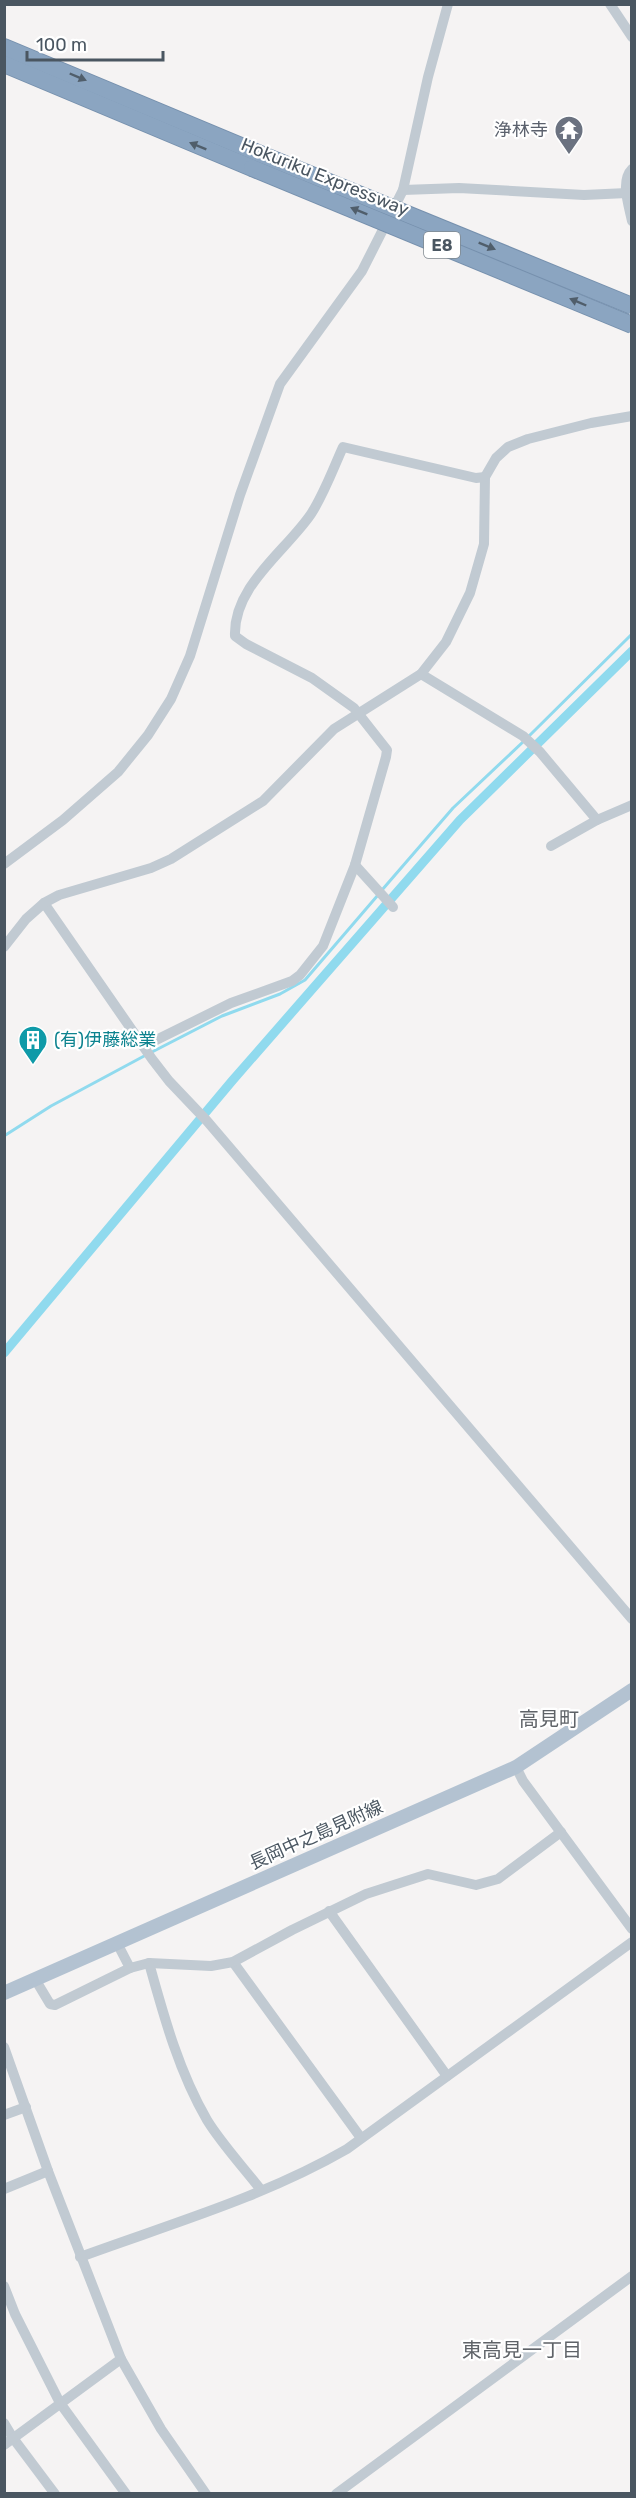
<svg xmlns="http://www.w3.org/2000/svg" width="636" height="2498" viewBox="0 0 636 2498" font-family="Rubik,'Noto Sans JP',sans-serif">
  <style>
    .lines { fill: none; stroke-linecap: round; stroke-linejoin: round }
    .stream { stroke: #90daee; stroke-width: 3 }
    .canal { stroke: #90daee; stroke-width: 9 }
    .highway-casing { stroke: #7690ad; stroke-width: 18 }
    .minor { stroke: #c1cad2; stroke-width: 10 }
    .major { stroke: #b3c2d1; stroke-width: 14 }
    .highway { stroke: #8ba5c1; stroke-width: 16 }
    .highway-bridge-casing { stroke: #7690ad; stroke-width: 18; stroke-linecap: butt }
    .highway-bridge { stroke: #8ba5c1; stroke-width: 16 }
    .oneway { fill: #505e6b }
    .labels { text-anchor: middle; stroke-width: 4.5; stroke-linejoin: round; paint-order: stroke }
    .shield { fill: #fff; stroke: #808990; stroke-width: 1.5 }
    .shield-label { font-size: 16px; font-weight: bold; fill: #4a5661 }
    .worship-label { font-size: 18px; fill: #5b616d; stroke: #fff; text-anchor: end }
    .street-label { font-size: 18px; fill: #4a5661; stroke: #fff }
    .culture-label { font-size: 18px; fill: #0d838f; stroke: #fff; text-anchor: start }
    .neighbourhood-label { font-size: 20px; fill: #5f6368; stroke: #fff }
  </style>
  <rect width="100%" height="100%" fill="#f5f3f3"/>
  <g class="lines">
    <!-- stream -->
    <g class="stream">
      <path d="M529,736L632,634"/>
      <path d="M382,890L453,808L524,741"/>
      <path d="M152,1052L222,1016L280,994L305,980L378,895"/>
      <path d="M4,1136L51,1106L146,1055"/>
    </g>
    <!-- canal -->
    <path class="canal" d="M4,1353L232,1081L460,820L632,651"/>
    <!-- highway casing -->
    <g class="highway-casing">
      <g id="highway">
        <path d="M4,47L258,153"/>
        <path d="M4,64L252,168"/>
      </g>
    </g>
    <!-- minor -->
    <g class="minor">
      <path d="M610,4L632,37"/>
      <path d="M632,169C620,181 629,206 632,221"/>
      <path d="M403,190L459,188L584,195L627,193"/>
      <path d="M421,674L523,736L540,752L597,820L632,805"/>
      <path d="M551,846L597,820"/>
      <path d="M4,864L63,820L118,772L148,735L171,699L190,656L240,495L280,384L362,271L403,190L428,77L448,4"/>
      <path d="M355,865L393,907"/>
      <path d="M44,903L152,1059L169,1081L207,1121L632,1619"/>
      <path d="M4,947L26,919L44,903L59,895L151,868L171,859L263,801L334,729L421,674L446,642L470,593L484,544L485,477L496,458L508,447L528,439L591,423L632,416"/>
      <path d="M144,1046L231,1003L292,981L300,975L323,946L355,865L386,757L387,750L354,708L312,678L246,644L235,636C233,586 286,551 311,514C324,494 333,469 343,447L476,478L485,477"/>
      <path d="M516,1767L523,1781L632,1929"/>
      <path d="M329,1911L447,2076"/>
      <path d="M117,1943L130,1968"/>
      <path d="M233,1962L361,2138"/>
      <path d="M149,1963C164,2017 179,2072 207,2120C221,2143 244,2168 261,2190"/>
      <path d="M35,1979L50,2004L55,2005L130,1968L149,1963L211,1966L233,1962L292,1930L366,1894L428,1874L476,1885L498,1879L561,1832"/>
      <path d="M4,2047L48,2171L121,2359L161,2429L206,2494"/>
      <path d="M4,2115L26,2107"/>
      <path d="M4,2189L48,2171"/>
      <path d="M80,2257C170,2224 264,2197 347,2149L632,1942"/>
      <path d="M4,2286L15,2314L60,2403L126,2494"/>
      <path d="M4,2423L13,2438L55,2494"/>
      <path d="M4,2445L121,2359"/>
      <path d="M336,2494L632,2276"/>
    </g>
    <!-- major -->
    <path class="major" d="M4,1993L516,1767L632,1690"/>
    <!-- highway -->
    <use href="#highway" class="highway"/>
    <!-- highway-bridge casing -->
    <g class="highway-bridge-casing">
      <g id="highway-bridge">
        <path d="M258,153L632,306"/>
        <path d="M252,168L632,325"/>
      </g>
    </g>
    <!-- highway-bridge -->
    <use href="#highway-bridge" class="highway-bridge"/>
  </g>
  <!-- one-way arrows -->
  <defs><path id="oneway-solid" d="M-6-.8H1V-3.2L6.5 0L1 3.2V.8H-6Z" transform="scale(1.5)"/></defs>
  <g class="oneway">
    <use href="#oneway-solid" transform="translate(78 77) rotate(23)"/>
    <use href="#oneway-solid" transform="translate(198 146) rotate(-158)"/>
    <use href="#oneway-solid" transform="translate(359 211) rotate(-158)"/>
    <use href="#oneway-solid" transform="translate(487 246) rotate(22)"/>
    <use href="#oneway-solid" transform="translate(578 302) rotate(-157)"/>
  </g>
  <!-- icons -->
  <defs>
    <g id="temple-pin" transform="scale(1.5)"><path d="M0 17L-7.5 6A9.5 9.5 0 1 1 7.5 6Z" fill="#6b7280" stroke="#fff"/><path d="M0-6L5-2H3V0L6.5 2.5H4V6H1.5V3h-3V6H-4V2.5H-6.5L-3 0V-2H-5Z" fill="#fff"/></g>
    <g id="building-pin" transform="scale(1.5)"><path d="M0 17L-7.5 6A9.5 9.5 0 1 1 7.5 6Z" fill="#0f9aa8" stroke="#fff"/><path d="M-4-6H4V6H1V3H-1V6H-4ZM-2.5-4.3h1.7v1.8h-1.7ZM.8-4.3h1.7v1.8H.8ZM-2.5-1h1.7V.8h-1.7ZM.8-1h1.7V.8H.8Z" fill="#fff"/></g>
  </defs>
  <g fill-rule="evenodd">
    <use href="#temple-pin" x="569" y="130"/>
    <use href="#building-pin" x="33" y="1040"/>
  </g>
  <g class="labels">
    <!-- shield labels -->
    <rect class="shield" x="424" y="232" width="36" height="26" rx="4.5"/>
    <g class="shield-label">
      <text x="442" y="251">E8</text>
    </g>
    <!-- worship labels -->
    <g class="worship-label">
      <text x="548" y="136">浄林寺</text>
    </g>
    <!-- street labels -->
    <g class="street-label">
      <text transform="translate(325 177) rotate(22)" y="6">Hokuriku Expressway</text>
      <text transform="translate(316 1835) rotate(-24)" y="6">長岡中之島見附線</text>
    </g>
    <!-- culture labels -->
    <g class="culture-label">
      <text x="54" y="1046">(有)伊藤総業</text>
    </g>
    <!-- neighbourhood labels -->
    <g class="neighbourhood-label">
      <text x="549" y="1726">高見町</text>
      <text x="522" y="2357">東高見一丁目</text>
    </g>
  </g>
  <!-- border -->
  <rect width="636" height="2498" fill="none" stroke="#4a5661" stroke-width="12"/>
  <!-- scale -->
  <path d="M27 51v9h136v-9" fill="none" stroke="#4a5661" stroke-width="3"/>
  <text x="36" y="51" font-size="18" fill="#4a5661" stroke="#ffffff" stroke-width="4.5" paint-order="stroke">100 m</text>
</svg>
